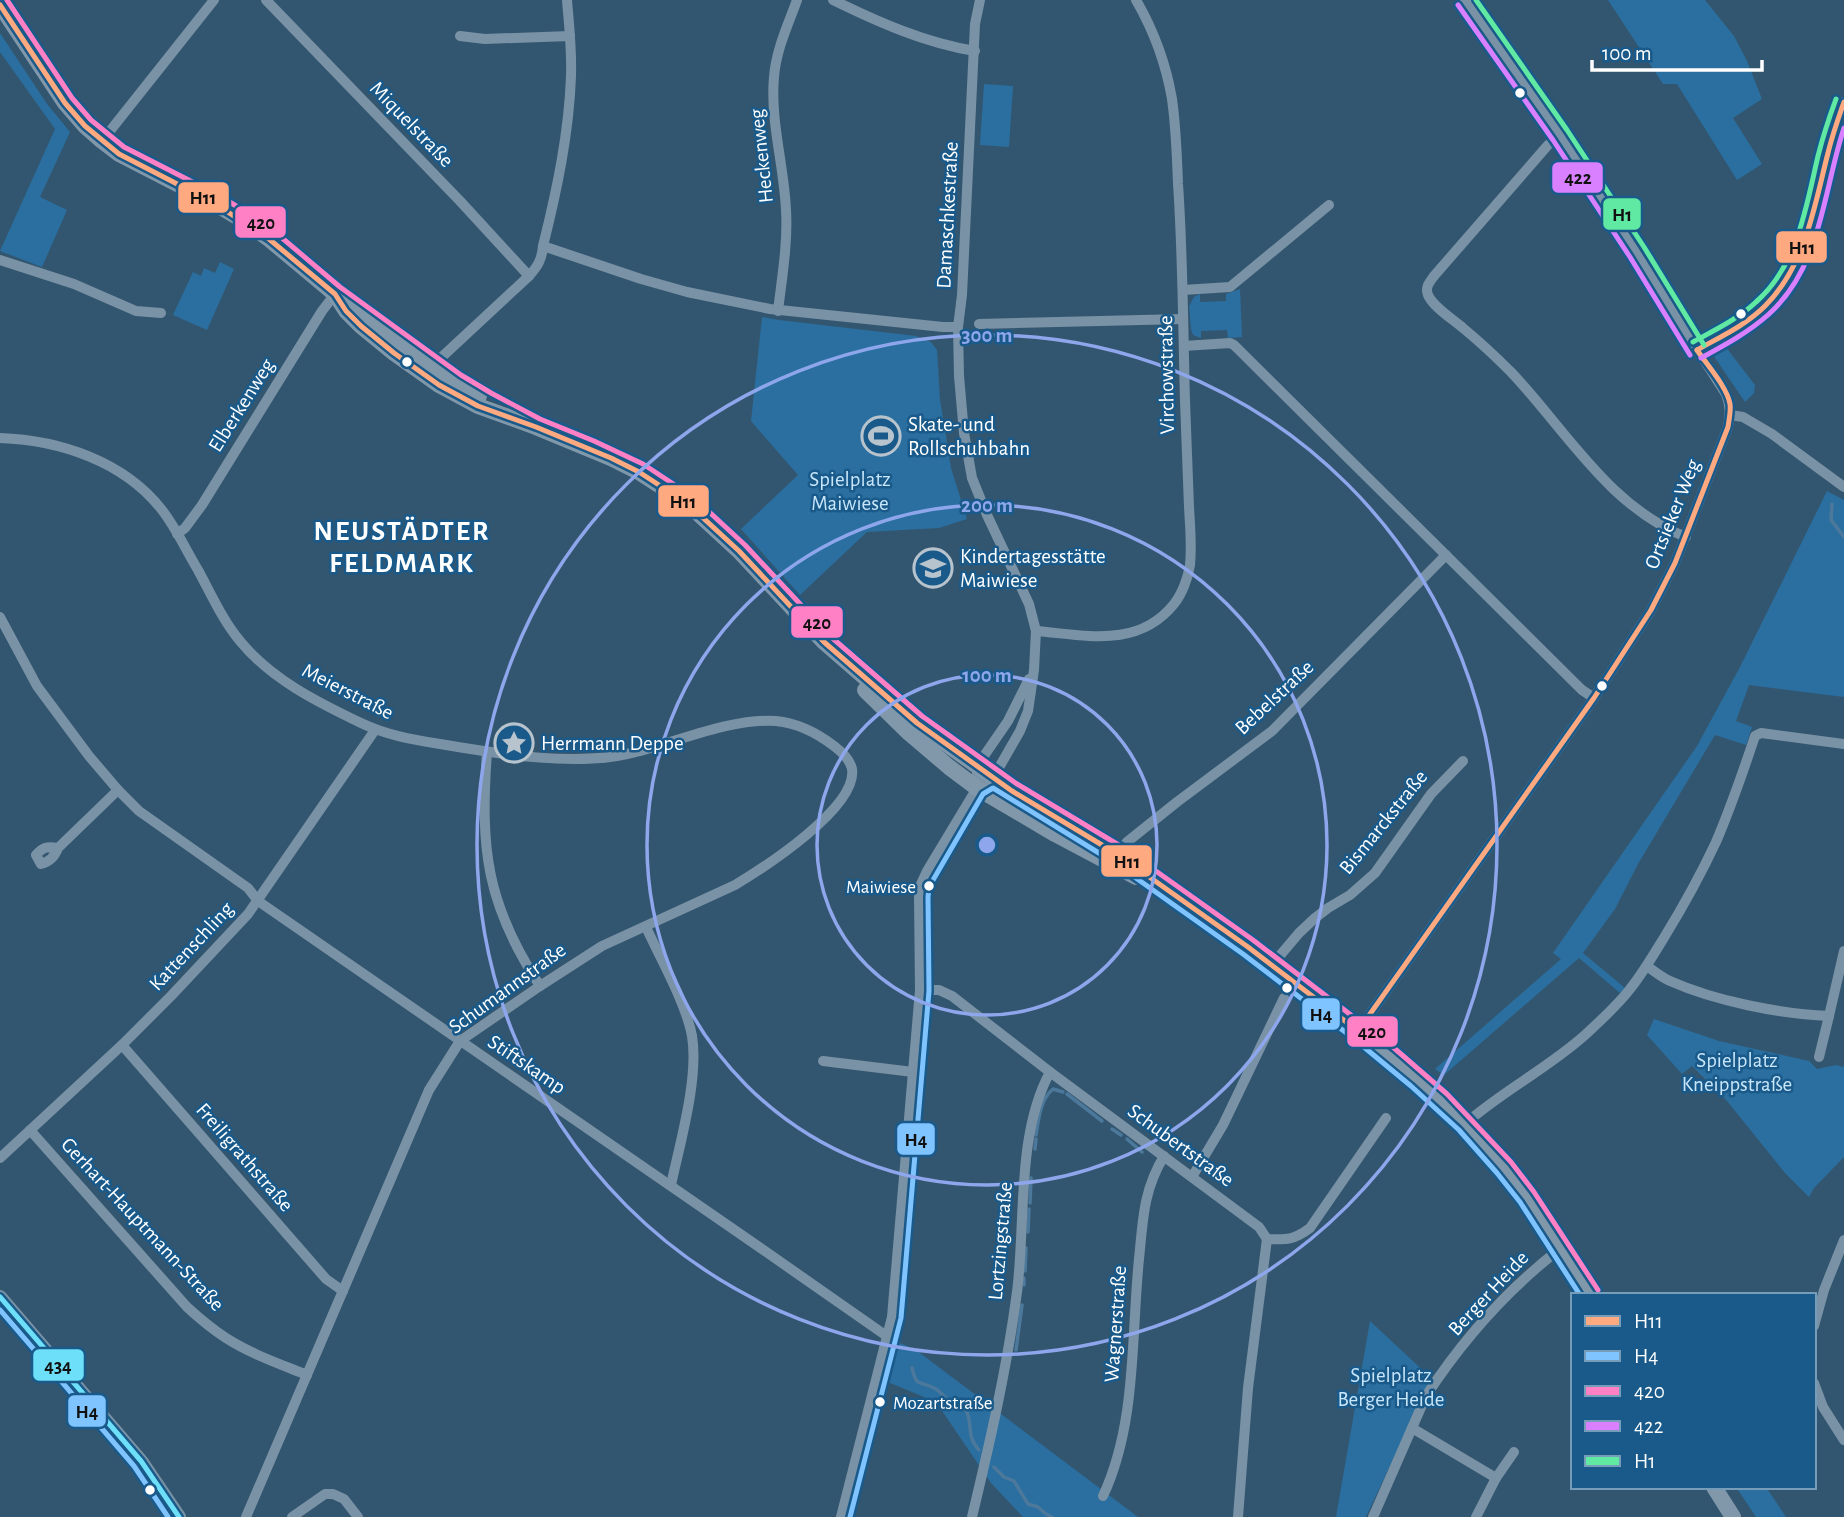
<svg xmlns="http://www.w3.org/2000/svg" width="1844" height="1517" viewBox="0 0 1844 1517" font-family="'Alegreya Sans',sans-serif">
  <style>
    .green { fill: #2a6f9f }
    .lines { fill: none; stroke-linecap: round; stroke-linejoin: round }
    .stream { stroke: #4c799b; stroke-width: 3.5 }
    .minor { stroke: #7a92a5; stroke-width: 10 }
    .tertiary { stroke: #7a92a5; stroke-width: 14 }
    .secondary { stroke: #8198aa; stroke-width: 16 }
    .bus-1-casing { stroke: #195a8a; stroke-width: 10 }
    .bus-2-casing { stroke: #195a8a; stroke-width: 10 }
    .bus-3-casing { stroke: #195a8a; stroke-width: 10 }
    .bus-4-casing { stroke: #195a8a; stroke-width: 10 }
    .bus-5-casing { stroke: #195a8a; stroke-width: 10 }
    .bus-6-casing { stroke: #195a8a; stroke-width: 10 }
    .bus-1 { stroke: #ffa980; stroke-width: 5 }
    .bus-2 { stroke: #80c4ff; stroke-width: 5 }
    .bus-3 { stroke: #ff80c5; stroke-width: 5 }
    .bus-4 { stroke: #d880ff; stroke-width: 5 }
    .bus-5 { stroke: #60e9a3; stroke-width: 5 }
    .bus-6 { stroke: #6ddff8; stroke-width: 5 }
    .ring { fill: none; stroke: #8ea6ec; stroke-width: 3.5 }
    .bus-dot { fill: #fff; stroke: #195a8a; stroke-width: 2.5 }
    .labels { text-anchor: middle; stroke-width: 5; stroke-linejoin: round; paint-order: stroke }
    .bus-label { font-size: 19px; fill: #fff; stroke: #195a8a; text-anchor: end }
    .street-label { font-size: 21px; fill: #fff; stroke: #195a8a }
    .poi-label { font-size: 21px; fill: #fff; stroke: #195a8a; text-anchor: start }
    .park-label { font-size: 21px; fill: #c8e6fa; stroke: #195a8a }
    .district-label { font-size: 28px; font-weight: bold; letter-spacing: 2px; fill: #fff; stroke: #195a8a }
    .centre { fill: #8ea6ec; stroke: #195a8a; stroke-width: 3.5 }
    .ring-label { font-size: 21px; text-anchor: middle; font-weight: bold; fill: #8ea6ec; stroke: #195a8a; stroke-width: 5; stroke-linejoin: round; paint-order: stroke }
    .line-badge { stroke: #195a8a; stroke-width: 2.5 }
    .pale-badge-label { font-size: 19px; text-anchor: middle; font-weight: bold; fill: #111 }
  </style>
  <rect width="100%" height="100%" fill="#335670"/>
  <!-- green -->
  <g class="green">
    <path d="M1608,0H1705L1734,36L1747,61L1762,99L1733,118L1762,164L1737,180L1677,84H1663Z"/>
    <path d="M0,33L47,104L70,132L40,197L67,210L42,267L0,251L55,129L0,52Z"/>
    <path d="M984,84L1013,86L1009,147L980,145Z"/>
    <path d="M220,262L234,269L207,330L173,315L193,272L201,276L204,268L215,273Z"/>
    <path d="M1240,289L1242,337L1228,338L1227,330L1201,331V338L1193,335L1191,329L1189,306L1194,297L1200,294V302L1226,301V294Z"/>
    <path d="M762,317L779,320L916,336L931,342L937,350L940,400L948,448L951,468L967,519L939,528L867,532L800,595L741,529L798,475L751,421Z"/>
    <path d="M1725,346L1755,385L1754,393L1745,402L1713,355Z"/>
    <path d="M1827,491L1844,500V697L1749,685L1736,721L1752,727L1746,745L1715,735L1638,864L1615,909L1583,953L1625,988L1620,993L1579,958L1444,1075L1435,1069L1561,959L1553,953L1697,746L1740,667Z"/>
    <path d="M1654,1019L1719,1041L1809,1061L1817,1069L1836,1065L1844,1067V1157L1814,1188L1809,1197L1785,1173L1727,1101L1692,1066L1682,1074L1647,1035Z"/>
    <path d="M1370,1321L1431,1378L1366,1517H1336Z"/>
    <path d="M893,1340L916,1350L1138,1517H1023L991,1483L936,1402L883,1380Z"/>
    <path d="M1736,1487H1766L1786,1517H1756Z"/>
  </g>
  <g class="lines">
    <!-- stream -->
    <g class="stream">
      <path d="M1832,504L1831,520L1844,537"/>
      <path d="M1067,1094L1102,1121"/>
      <path d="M1112,1129L1121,1135"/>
      <path d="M1036,1135C1039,1118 1040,1100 1053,1089L1063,1092"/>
      <path d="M1127,1139L1142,1152"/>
      <path d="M1035,1149L1036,1139"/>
      <path d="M1030,1203L1031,1178"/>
      <path d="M1028,1232L1029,1209"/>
      <path d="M1025,1271L1026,1248"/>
      <path d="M1024,1285V1278"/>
      <path d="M1016,1350L1022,1305"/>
      <path d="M912,1368C917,1388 918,1380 934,1388C941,1391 944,1398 951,1401C955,1403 962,1405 965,1409C974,1421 965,1436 979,1450"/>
      <path d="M994,1467L1004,1477L1014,1481L1028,1504L1038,1507L1046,1514L1052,1517"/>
    </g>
    <!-- minor -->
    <g class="minor">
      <path d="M266,0L460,201L529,276"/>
      <path d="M833,0C878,22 925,43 975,51"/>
      <path d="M460,36L485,39L570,36"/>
      <path d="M1560,135L1548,145L1434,276C1429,283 1425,287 1428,295C1433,307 1454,320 1463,328C1480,342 1496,357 1511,372C1566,430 1609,507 1686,537"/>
      <path d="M102,141L214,0"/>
      <path d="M543,246L641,279L687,292L770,309L943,327H958"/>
      <path d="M0,260L74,284L136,311L161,313"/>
      <path d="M1183,290L1230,287L1329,205"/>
      <path d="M778,311C782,277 788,243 786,210C784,165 770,121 774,77C776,50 788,25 797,0"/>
      <path d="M979,324L1183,319"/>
      <path d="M1184,346L1230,343L1234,345L1582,690L1594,698"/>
      <path d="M1697,350C1721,337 1745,324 1765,306C1821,253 1815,169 1844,102"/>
      <path d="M430,368L529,276C538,266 542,259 543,246C557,190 569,133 571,76C572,50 569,25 567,0"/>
      <path d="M1730,415L1743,417L1772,434L1844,487"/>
      <path d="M0,438C59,440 124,461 162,510C176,528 186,550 198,570C211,594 223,621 240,641C271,679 317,702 361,723C388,736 416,740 446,745C499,754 574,766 627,754C674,744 728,718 776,721C797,723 817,733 834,746C842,752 850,759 852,769C858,807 765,867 735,885L602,946L540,986L460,1041L429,1090L246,1517"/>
      <path d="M177,534L185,528L202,505L322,311L335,294"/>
      <path d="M0,617L37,686L89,756L118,790L139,811L248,888L258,901C467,1047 679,1190 888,1337"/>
      <path d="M1036,631C1085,635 1138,649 1174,604C1182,594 1188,578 1190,565C1192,546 1190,526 1189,507C1188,472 1186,436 1185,401C1183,329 1183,256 1178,184C1177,156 1176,127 1172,99C1166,64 1154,31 1136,0"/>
      <path d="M487,752C480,848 486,904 540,986"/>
      <path d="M977,788V766L1008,721L1029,679"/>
      <path d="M58,848C47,846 43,847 36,855L41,864C49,862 55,856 58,848L118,790"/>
      <path d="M1117,854L1127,842L1177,802L1272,731L1446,555"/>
      <path d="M646,927C660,958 686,1003 692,1036C699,1078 680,1143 671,1185"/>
      <path d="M1272,965L1299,933L1315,918L1328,908L1350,895L1375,873L1431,794L1463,761"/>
      <path d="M1647,966C1654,971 1661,977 1670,981C1715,1001 1780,1014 1829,1016L1844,951"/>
      <path d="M920,990H939L952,996L1050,1072L1259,1227L1267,1239C1287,1240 1294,1240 1310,1228L1386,1118"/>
      <path d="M1358,1031L1594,698L1651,610L1675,563L1728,427C1730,415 1731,406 1726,394L1560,135L1465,0"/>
      <path d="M122,1045L326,1279L343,1291"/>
      <path d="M1819,1057L1829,1016"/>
      <path d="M823,1061L913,1072"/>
      <path d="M1465,1124C1502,1091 1547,1069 1585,1035C1600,1021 1617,1006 1630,989C1643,973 1654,954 1665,936C1684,905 1701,874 1716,842C1731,807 1743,772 1755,736L1761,733L1844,744"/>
      <path d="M30,1130L187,1307C199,1318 212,1329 226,1338C251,1354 280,1364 307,1375"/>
      <path d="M0,1158L122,1045L171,996L248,914L375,730"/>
      <path d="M1192,1177L1223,1125L1284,998"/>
      <path d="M1814,1326L1824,1290L1844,1240"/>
      <path d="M1814,1383L1823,1407L1844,1440"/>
      <path d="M1412,1428L1496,1478"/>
      <path d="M1103,1496C1137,1423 1131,1337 1139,1259C1143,1220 1143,1191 1164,1156"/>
      <path d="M292,1517L325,1494H333L344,1499L358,1517"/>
      <path d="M841,1517L892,1317L920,990L919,896L921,884L927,871L977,788L993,778L1020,731L1028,711L1034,670L1036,631L1029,604L987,515L972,478L964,433L959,376L958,327L962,295L975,24L980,0"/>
      <path d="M972,1517C990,1442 1007,1368 1017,1292C1026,1222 1016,1135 1050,1072"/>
      <path d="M1238,1517L1248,1388L1267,1239"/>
      <path d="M1373,1517L1426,1396C1462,1341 1509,1288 1561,1248"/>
      <path d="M1476,1517L1496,1478L1514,1452"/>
    </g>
    <!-- tertiary -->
    <path class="tertiary" d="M0,1297L141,1461L179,1517"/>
    <!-- secondary -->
    <g class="secondary">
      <path d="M0,5L65,103L85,126L102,141L119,154L214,203L241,219L269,239L335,294L456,382L479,396"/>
      <path d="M335,294L346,311L361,326L394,353L439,385L478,406L536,427L611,458L639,472L688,504L739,551L824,642L917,723L1012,791L1117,854L1248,947L1389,1055L1441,1100L1504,1167L1527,1197L1591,1295"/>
      <path d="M865,690L909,733L949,767L977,788L1055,834L1136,877"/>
      <path d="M1714,1487L1733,1517"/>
    </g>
    <!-- bus-1 casing -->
    <g class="bus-1-casing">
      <g id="bus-1">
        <path d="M0,5L65,103L85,126L119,154L214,203L269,239L335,294L346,311L361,326L394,353L439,385L478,406L536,427L611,458L639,472L688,504L739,551L824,642L917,723L1012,791L1117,854L1248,947L1358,1031"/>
        <path d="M1697,350C1720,337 1746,325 1765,306C1806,265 1814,207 1828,153C1832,136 1838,119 1844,102"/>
        <path d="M1358,1031L1594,698L1651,610L1675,563L1728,427C1729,420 1731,411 1730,404C1727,387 1707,365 1697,350"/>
      </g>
    </g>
    <!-- bus-2 casing -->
    <g class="bus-2-casing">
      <g id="bus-2">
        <path d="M0,1310L134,1466L168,1517"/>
        <path d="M850,1517L901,1318L929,991L928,897L929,887L983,794L993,788L1112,861L1243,954L1353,1038L1411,1086L1459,1130L1497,1173L1520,1202L1580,1295"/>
      </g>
    </g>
    <!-- bus-3 casing -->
    <g class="bus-3-casing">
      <path id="bus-3" d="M7,0L72,98L91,120L124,147L218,195L246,212L275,232L340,287L461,375L491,393L540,419L594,441L643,464L693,497L745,545L830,636L922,716L1017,784L1122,847L1253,940L1394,1048L1447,1094L1511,1162L1534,1192L1598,1290"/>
    </g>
    <!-- bus-4 casing -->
    <g class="bus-4-casing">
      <g id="bus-4">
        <path d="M1458,5L1553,140L1630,257L1690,355"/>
        <path d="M1701,358C1725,345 1749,332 1769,314C1822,266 1823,191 1844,128"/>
      </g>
    </g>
    <!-- bus-5 casing -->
    <g class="bus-5-casing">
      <g id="bus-5">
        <path d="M1476,0L1567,130L1644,247L1704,345"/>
        <path d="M1693,342C1715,330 1738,319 1756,302C1798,265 1806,207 1818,156C1823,136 1829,118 1836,99"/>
      </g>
    </g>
    <!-- bus-6 casing -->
    <g class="bus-6-casing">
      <path id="bus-6" d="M0,1297L141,1461L179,1517"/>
    </g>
    <!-- bus-1 -->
    <use href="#bus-1" class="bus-1"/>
    <!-- bus-2 -->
    <use href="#bus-2" class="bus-2"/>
    <!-- bus-3 -->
    <use href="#bus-3" class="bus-3"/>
    <!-- bus-4 -->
    <use href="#bus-4" class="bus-4"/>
    <!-- bus-5 -->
    <use href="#bus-5" class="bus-5"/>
    <!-- bus-6 -->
    <use href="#bus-6" class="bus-6"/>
  </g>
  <!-- distance rings -->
  <g class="ring">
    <circle cx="987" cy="845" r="170"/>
    <circle cx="987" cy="845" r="340"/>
    <circle cx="987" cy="845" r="510"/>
  </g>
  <!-- icons -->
  <defs>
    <g id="stadium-ring" transform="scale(2.0125)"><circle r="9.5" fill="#195a8a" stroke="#b8c4cd" stroke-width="1.5"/><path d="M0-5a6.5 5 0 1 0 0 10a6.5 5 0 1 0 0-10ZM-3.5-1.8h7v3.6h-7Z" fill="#b8c4cd"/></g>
    <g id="school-ring" transform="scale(2.0125)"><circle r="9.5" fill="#195a8a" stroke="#b8c4cd" stroke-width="1.5"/><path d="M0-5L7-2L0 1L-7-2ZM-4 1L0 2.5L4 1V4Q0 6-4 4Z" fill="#b8c4cd"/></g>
    <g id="sight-ring" transform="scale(2.0125)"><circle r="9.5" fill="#195a8a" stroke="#b8c4cd" stroke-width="1.5"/><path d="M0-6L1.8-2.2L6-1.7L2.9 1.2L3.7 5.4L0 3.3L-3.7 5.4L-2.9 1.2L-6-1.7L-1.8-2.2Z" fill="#b8c4cd"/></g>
  </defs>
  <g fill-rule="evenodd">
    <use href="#stadium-ring" x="881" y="436"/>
    <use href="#school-ring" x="933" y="568"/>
    <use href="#sight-ring" x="514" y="743"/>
  </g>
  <!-- markers -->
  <g class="bus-dot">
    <circle cx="1520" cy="93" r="6"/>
    <circle cx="1741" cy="314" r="6"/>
    <circle cx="407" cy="362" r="6"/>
    <circle cx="1602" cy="686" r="6"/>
    <circle cx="929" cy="886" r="6"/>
    <circle cx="1287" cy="988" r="6"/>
    <circle cx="880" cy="1402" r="6"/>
    <circle cx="150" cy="1490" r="6"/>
  </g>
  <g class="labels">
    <!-- bus labels -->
    <g class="bus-label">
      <text x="916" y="893">Maiwiese</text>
      <text x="893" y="1409" text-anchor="start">Mozartstraße</text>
    </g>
    <!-- street labels -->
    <g class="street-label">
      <text transform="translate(412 124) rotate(46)" y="7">Miquelstraße</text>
      <text transform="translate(761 156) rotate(-96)" y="7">Heckenweg</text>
      <text transform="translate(947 215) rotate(-87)" y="7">Damaschkestraße</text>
      <text transform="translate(1166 375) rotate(-91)" y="7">Virchowstraße</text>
      <text transform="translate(241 405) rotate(-58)" y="7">Elberkenweg</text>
      <text transform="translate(1672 514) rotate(-68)" y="7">Ortsieker Weg</text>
      <text transform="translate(348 691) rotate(27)" y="7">Meierstraße</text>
      <text transform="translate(1274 697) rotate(-43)" y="7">Bebelstraße</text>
      <text transform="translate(1383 822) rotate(-51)" y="7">Bismarckstraße</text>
      <text transform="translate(191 946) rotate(-47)" y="7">Kattenschling</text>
      <text transform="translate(507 988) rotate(-36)" y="7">Schumannstraße</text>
      <text transform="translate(527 1064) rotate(34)" y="7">Stiftskamp</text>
      <text transform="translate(1181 1145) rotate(36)" y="7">Schubertstraße</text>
      <text transform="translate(245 1157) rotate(49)" y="7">Freiligrathstraße</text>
      <text transform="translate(143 1224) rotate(47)" y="7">Gerhart-Hauptmann-Straße</text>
      <text transform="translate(1000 1241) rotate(-85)" y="7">Lortzingstraße</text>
      <text transform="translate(1488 1293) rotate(-47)" y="7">Berger Heide</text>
      <text transform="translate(1115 1324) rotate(-86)" y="7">Wagnerstraße</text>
    </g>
    <!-- poi labels -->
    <g class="poi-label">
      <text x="908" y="431">Skate- und<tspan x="908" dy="24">Rollschuhbahn</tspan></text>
      <text x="960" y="563">Kindertagesstätte<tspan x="960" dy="24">Maiwiese</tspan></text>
      <text x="541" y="750">Herrmann Deppe</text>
    </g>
    <!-- park labels -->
    <g class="park-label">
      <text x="850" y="486">Spielplatz<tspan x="850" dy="24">Maiwiese</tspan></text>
      <text x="1737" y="1067">Spielplatz<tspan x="1737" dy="24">Kneippstraße</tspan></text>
      <text x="1391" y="1382">Spielplatz<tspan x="1391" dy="24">Berger Heide</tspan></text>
    </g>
    <!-- district labels -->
    <g class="district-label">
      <text x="402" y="540">NEUSTÄDTER<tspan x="402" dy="32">FELDMARK</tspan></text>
    </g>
  </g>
  <circle cx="987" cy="845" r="10" class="centre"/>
  <g class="ring-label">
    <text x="987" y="342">300 m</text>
    <text x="987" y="512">200 m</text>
    <text x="987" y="682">100 m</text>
  </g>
  <g class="line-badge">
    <rect x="1551" y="161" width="53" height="33" rx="7" fill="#d880ff"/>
    <rect x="177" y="181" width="53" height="33" rx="7" fill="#ffa980"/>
    <rect x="1602" y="197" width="40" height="34" rx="7" fill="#60e9a3"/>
    <rect x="234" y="205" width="53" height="34" rx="7" fill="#ff80c5"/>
    <rect x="1775" y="230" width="53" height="34" rx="7" fill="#ffa980"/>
    <rect x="657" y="484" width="53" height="34" rx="7" fill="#ffa980"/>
    <rect x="790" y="605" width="54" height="34" rx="7" fill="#ff80c5"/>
    <rect x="1100" y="844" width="53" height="34" rx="7" fill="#ffa980"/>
    <rect x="1301" y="997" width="40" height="34" rx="7" fill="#80c4ff"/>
    <rect x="1346" y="1015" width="53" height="33" rx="7" fill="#ff80c5"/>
    <rect x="896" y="1122" width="40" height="34" rx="7" fill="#80c4ff"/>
    <rect x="32" y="1348" width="53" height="34" rx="7" fill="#6ddff8"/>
    <rect x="67" y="1394" width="40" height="34" rx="7" fill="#80c4ff"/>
  </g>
  <g class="pale-badge-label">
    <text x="1578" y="184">422</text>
    <text x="203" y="204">H11</text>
    <text x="1622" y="221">H1</text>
    <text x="261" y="229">420</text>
    <text x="1802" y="254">H11</text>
    <text x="683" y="508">H11</text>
    <text x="817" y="629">420</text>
    <text x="1127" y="868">H11</text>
    <text x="1321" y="1021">H4</text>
    <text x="1372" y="1038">420</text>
    <text x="916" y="1146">H4</text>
    <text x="58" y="1372">434</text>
    <text x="87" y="1418">H4</text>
  </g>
  <!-- legend -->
  <rect x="1571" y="1293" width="245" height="196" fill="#195a8a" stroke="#759cb9" stroke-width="2"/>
  <rect x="1585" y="1316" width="35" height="10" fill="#ffa980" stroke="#759cb9" stroke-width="2"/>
  <text x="1634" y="1328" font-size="21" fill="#ffffff">H11</text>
  <rect x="1585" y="1351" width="35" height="10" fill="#80c4ff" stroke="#759cb9" stroke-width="2"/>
  <text x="1634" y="1363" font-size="21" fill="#ffffff">H4</text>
  <rect x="1585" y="1386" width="35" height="10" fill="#ff80c5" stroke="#759cb9" stroke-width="2"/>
  <text x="1634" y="1398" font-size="21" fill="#ffffff">420</text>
  <rect x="1585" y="1421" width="35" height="10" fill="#d880ff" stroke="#759cb9" stroke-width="2"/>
  <text x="1634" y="1433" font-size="21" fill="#ffffff">422</text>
  <rect x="1585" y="1456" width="35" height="10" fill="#60e9a3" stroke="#759cb9" stroke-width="2"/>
  <text x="1634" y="1468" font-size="21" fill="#ffffff">H1</text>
  <!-- scale -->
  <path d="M1592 60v10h170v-10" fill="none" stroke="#ffffff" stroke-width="3.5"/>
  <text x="1602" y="60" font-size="21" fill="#ffffff" stroke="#195a8a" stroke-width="5" paint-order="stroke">100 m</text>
</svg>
